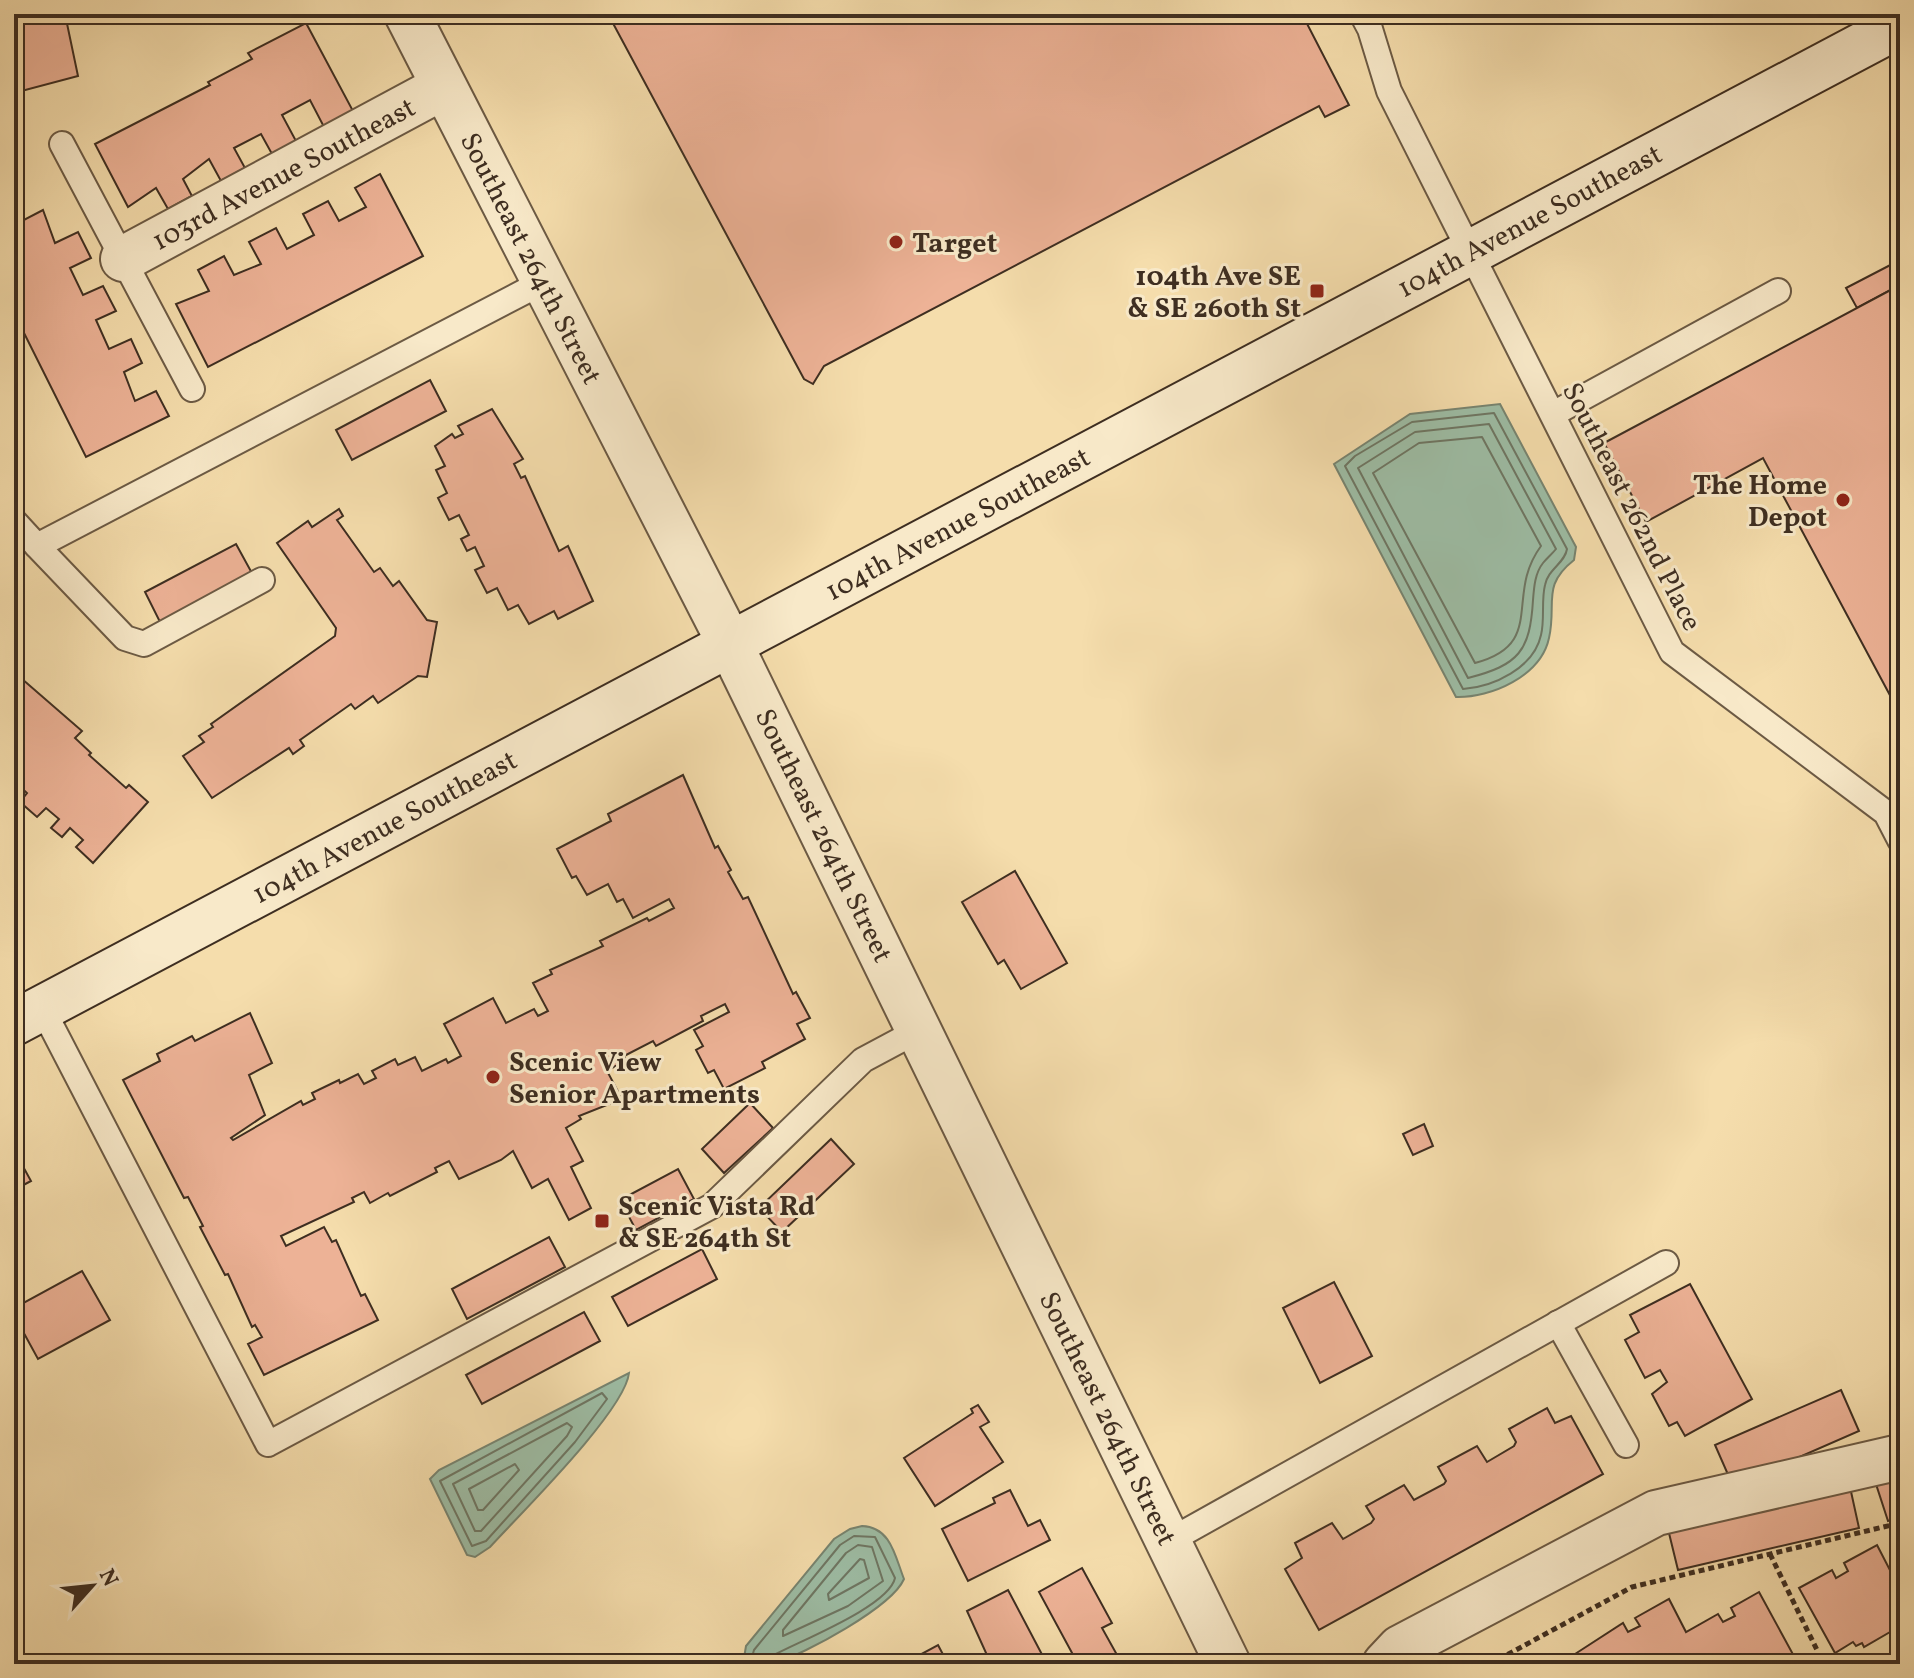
<svg xmlns="http://www.w3.org/2000/svg" width="1914" height="1678" viewBox="0 0 1914 1678" font-family="Vollkorn,serif">
  <style>
    .water { fill: #9dbda5; stroke: #778470; stroke-width: 2 }
    .lines { fill: none; stroke-linecap: round; stroke-linejoin: round }
    .shore { stroke: #6e7663; stroke-width: 2 }
    .building { fill: #edb296; stroke: #3e2e21; stroke-width: 2 }
    .lane-casing { stroke: #6c5a44; stroke-width: 28 }
    .street-casing { stroke: #6c5a44; stroke-width: 48 }
    .secondary-casing { stroke: #3e2e21; stroke-width: 48 }
    .path { stroke: #3e2e21; stroke-width: 5; stroke-dasharray: 6 4; stroke-linecap: butt }
    .lane { stroke: #f8e9c9; stroke-width: 24 }
    .street { stroke: #f8e9c9; stroke-width: 44 }
    .secondary { stroke: #f8e9c9; stroke-width: 44 }
    .poi-dot { fill: #8f2418; stroke: #f8e9c9; stroke-width: 3 }
    .labels { text-anchor: middle; stroke-width: 6; stroke-linejoin: round; paint-order: stroke }
    .street-label { font-size: 28px; fill: #3e2e21; stroke: #f8e9c9 }
    .poi-label { font-size: 28px; font-weight: bold; fill: #3e2e21; stroke: #f8e9c9; text-anchor: start }
  </style>
  <rect width="100%" height="100%" fill="#f5ddac"/>
  <filter id="stains"><feTurbulence type="fractalNoise" baseFrequency=".0025" numOctaves="4"/><feColorMatrix values="0 0 0 0 .2 0 0 0 0 .09 0 0 0 0 .02 0 0 0 .5 -.17"/></filter>
  <radialGradient id="worn" r=".72"><stop offset=".6" stop-color="#630" stop-opacity="0"/><stop offset="1" stop-color="#630" stop-opacity=".3"/></radialGradient>
  <!-- water -->
  <g class="water">
    <path d="M1500,404L1576,547L1574,560C1541,586 1557,603 1549,638C1541,676 1491,698 1456,697L1334,464L1410,414Z"/>
    <path d="M629,1373C625,1411 519,1515 490,1547L475,1557L467,1555L430,1479L439,1470Z"/>
    <path d="M862,1526C891,1527 895,1556 904,1579C892,1607 805,1654 775,1663C765,1666 753,1664 743,1664L746,1646L834,1539L850,1529Z"/>
  </g>
  <g class="lines">
    <!-- shore -->
    <g class="shore">
      <path d="M1494,413L1567,549C1565,563 1548,569 1545,585C1541,601 1545,619 1541,635C1534,668 1493,687 1463,689L1345,466L1355,456L1412,422Z"/>
      <path d="M1489,424L1556,549C1552,554 1547,558 1543,563C1535,573 1534,587 1533,600C1530,651 1519,665 1468,678L1358,468L1415,432Z"/>
      <path d="M1482,437L1541,546C1504,596 1547,644 1475,663L1373,473L1419,443Z"/>
      <path d="M602,1393L607,1399L575,1442L486,1541L472,1546L440,1481Z"/>
      <path d="M567,1423L572,1427L567,1436L481,1531H475L453,1484Z"/>
      <path d="M515,1464L519,1470L483,1510H478L469,1489Z"/>
      <path d="M858,1545L872,1547L883,1581L848,1606L783,1636V1630L846,1553Z"/>
      <path d="M860,1559L864,1560L869,1578L829,1600L828,1594Z"/>
      <path d="M750,1664L754,1650L840,1545L854,1536L875,1537L895,1578C889,1606 802,1640 776,1654L772,1664"/>
    </g>
  </g>
  <!-- building -->
  <g class="building">
    <path d="M14,14H65L78,76L14,93Z"/>
    <path d="M608,14H1302L1349,105L1325,117L1319,106L824,366L813,384L804,379Z"/>
    <path d="M306,23L353,111L324,127L310,100L282,115L296,141L272,154L261,134L234,148L245,168L221,181L209,159L183,179L192,196L168,209L156,188L128,207L95,144L210,85L208,82L252,59L248,53Z"/>
    <path d="M380,174L423,256L208,367L176,304L209,291L198,270L224,256L234,275L261,264L249,242L276,228L287,249L314,235L303,214L328,201L339,221L366,207L355,188Z"/>
    <path d="M43,210L55,243L78,232L91,258L70,268L83,295L103,286L116,311L96,320L109,349L131,339L142,363L124,372L135,401L156,391L169,416L86,457L14,313V225Z"/>
    <path d="M1900,260V285L1857,308L1846,288Z"/>
    <path d="M1900,285V714L1763,458L1646,522L1604,443Z"/>
    <path d="M430,380L446,411L352,460L336,430Z"/>
    <path d="M492,409L523,459L514,464L521,478L525,476L559,551L568,546L593,601L558,619L554,611L529,624L518,605L508,610L497,588L487,593L475,570L484,566L475,547L467,551L461,539L469,535L459,515L449,520L438,498L447,493L436,470L445,466L435,446L452,434L455,438L463,434L458,426Z"/>
    <path d="M339,509L343,516L337,520L374,572L380,568L393,586L399,581L427,620L437,622L427,677L418,676L378,703L373,696L355,709L351,704L300,740L304,746L293,754L289,748L212,798L183,756L204,742L199,736L213,727L211,724L335,636L336,628L277,543L308,521L312,527Z"/>
    <path d="M236,544L253,575L161,624L145,592Z"/>
    <path d="M14,672L82,731L75,738L91,753L89,755L126,788L129,785L148,802L93,863L76,847L83,840L70,828L62,837L51,828L59,819L46,808L37,817L20,802L27,793L14,781Z"/>
    <path d="M683,775L715,848L718,846L731,870L728,872L743,899L748,897L793,994L796,992L810,1018L797,1024L805,1039L762,1062L765,1068L724,1089L714,1070L708,1073L696,1050L703,1046L694,1030L729,1012L725,1004L701,1016L703,1021L656,1046L653,1041L624,1056L626,1060L607,1071L622,1099L579,1116L581,1119L566,1128L583,1161L571,1167L591,1208L569,1220L548,1179L532,1188L513,1151L501,1160L459,1179L449,1161L435,1168L437,1172L390,1196L388,1193L370,1203L364,1192L352,1198L354,1202L281,1236L286,1246L324,1227L332,1242L336,1240L361,1296L365,1294L378,1320L264,1375L248,1344L262,1337L255,1325L252,1327L228,1274L225,1275L200,1227L203,1226L188,1197L184,1198L123,1080L160,1061L157,1054L192,1036L195,1041L250,1013L272,1063L249,1075L265,1115L231,1138L233,1140L301,1101L303,1105L315,1099L312,1093L339,1080L340,1083L358,1074L364,1084L376,1078L372,1071L395,1059L398,1065L415,1057L422,1071L446,1059L448,1063L461,1056L444,1024L493,998L506,1023L534,1009L538,1016L548,1011L533,983L552,974L550,970L603,946L600,941L647,918L649,921L674,908L669,899L633,918L623,899L617,902L608,884L587,895L576,876L572,878L557,849L611,821L608,814Z"/>
    <path d="M1015,871L1067,963L1021,989L1004,960L998,964L962,902Z"/>
    <path d="M750,1103L773,1128L724,1173L702,1149Z"/>
    <path d="M1424,1124L1433,1146L1413,1155L1403,1134Z"/>
    <path d="M831,1139L854,1164L782,1232L759,1208Z"/>
    <path d="M14,1150L31,1181L14,1190Z"/>
    <path d="M678,1169L694,1199L636,1230L620,1200Z"/>
    <path d="M549,1237L565,1267L467,1319L452,1289Z"/>
    <path d="M702,1249L717,1279L628,1326L612,1297Z"/>
    <path d="M82,1271L110,1320L38,1359L14,1315V1308Z"/>
    <path d="M1334,1282L1372,1356L1320,1383L1283,1308Z"/>
    <path d="M1690,1284L1752,1399L1685,1436L1677,1422L1669,1426L1652,1394L1667,1382L1660,1370L1645,1378L1625,1340L1639,1332L1630,1315Z"/>
    <path d="M584,1312L600,1341L482,1404L466,1375Z"/>
    <path d="M1841,1390L1859,1431L1733,1486L1715,1445Z"/>
    <path d="M978,1405L989,1422L980,1427L1003,1462L935,1506L904,1458L973,1413L971,1409Z"/>
    <path d="M1547,1408L1555,1423L1571,1416L1603,1474L1319,1630L1285,1569L1302,1558L1295,1543L1332,1523L1343,1539L1371,1523L1374,1519L1366,1506L1404,1485L1414,1500L1444,1484L1446,1481L1438,1467L1477,1446L1487,1462L1514,1446L1516,1442L1509,1429Z"/>
    <path d="M1900,1472V1517L1888,1521L1875,1481Z"/>
    <path d="M1850,1487L1859,1528L1678,1570L1668,1529Z"/>
    <path d="M1010,1490L1028,1526L1040,1520L1050,1540L968,1581L942,1529L995,1503L993,1498Z"/>
    <path d="M1877,1545L1894,1578L1900,1575V1617L1893,1621L1896,1626L1890,1632L1864,1647L1862,1643L1856,1646L1853,1642L1835,1653L1799,1588L1832,1570L1836,1578L1848,1571L1844,1563Z"/>
    <path d="M1082,1568L1112,1623L1102,1628L1121,1662L1117,1664H1078L1039,1592Z"/>
    <path d="M1008,1590L1047,1664H991L967,1611Z"/>
    <path d="M1759,1592L1795,1658L1784,1664H1580L1575,1654L1623,1623L1628,1632L1640,1626L1635,1618L1669,1599L1686,1632L1718,1614L1723,1622L1735,1616L1731,1608Z"/>
    <path d="M938,1645L948,1664H903Z"/>
  </g>
  <g class="lines">
    <!-- lane casing -->
    <g class="lane-casing">
      <g id="lane">
        <path d="M1362,14L1370,29L1389,91L1672,652L1886,813L1900,840"/>
        <path d="M62,144L192,389"/>
        <path d="M1553,414L1778,291"/>
        <path d="M14,521L37,546L545,281"/>
        <path d="M37,546L125,638L144,644L262,580"/>
        <path d="M42,1008L268,1444L712,1206L863,1060L921,1029"/>
        <path d="M1558,1323L1626,1445"/>
        <path d="M1169,1541L1666,1263"/>
      </g>
    </g>
    <!-- street casing -->
    <g class="street-casing">
      <g id="street">
        <path d="M407,14L729,642L1228,1664"/>
        <path d="M123,259L443,87"/>
        <path d="M1385,1664L1400,1648L1656,1513L1900,1457"/>
      </g>
    </g>
    <!-- secondary casing -->
    <g class="secondary-casing">
      <path id="secondary" d="M14,1023L1900,25"/>
    </g>
    <!-- path -->
    <g class="path">
      <path d="M1770,1554L1817,1650L1816,1664"/>
      <path d="M1490,1664L1632,1587L1900,1523"/>
    </g>
    <!-- lane -->
    <use href="#lane" class="lane"/>
    <!-- street -->
    <use href="#street" class="street"/>
    <!-- secondary -->
    <use href="#secondary" class="secondary"/>
  </g>
  <!-- markers -->
  <g class="poi-dot">
    <circle cx="896" cy="242" r="8"/>
    <rect x="1309" y="283" width="16" height="16" rx="4"/>
    <circle cx="1843" cy="500" r="8"/>
    <circle cx="493" cy="1077" r="8"/>
    <rect x="594" y="1213" width="16" height="16" rx="4"/>
  </g>
  <g class="labels">
    <!-- street labels -->
    <g class="street-label">
      <text transform="translate(283 173) rotate(-28)" y="10">103rd Avenue Southeast</text>
      <text transform="translate(1529 220) rotate(-28)" y="10">104th Avenue Southeast</text>
      <text transform="translate(532 258) rotate(63)" y="10">Southeast 264th Street</text>
      <text transform="translate(1633 506) rotate(63)" y="10">Southeast 262nd Place</text>
      <text transform="translate(957 523) rotate(-28)" y="10">104th Avenue Southeast</text>
      <text transform="translate(384 826) rotate(-28)" y="10">104th Avenue Southeast</text>
      <text transform="translate(825 835) rotate(64)" y="10">Southeast 264th Street</text>
      <text transform="translate(1109 1418) rotate(64)" y="10">Southeast 264th Street</text>
    </g>
    <!-- poi labels -->
    <g class="poi-label">
      <text x="912" y="252">Target</text>
      <text x="1301" y="285" text-anchor="end">104th Ave SE<tspan x="1301" dy="32">&amp; SE 260th St</tspan></text>
      <text x="1827" y="494" text-anchor="end">The Home<tspan x="1827" dy="32">Depot</tspan></text>
      <text x="509" y="1071">Scenic View<tspan x="509" dy="32">Senior Apartments</tspan></text>
      <text x="618" y="1215">Scenic Vista Rd<tspan x="618" dy="32">&amp; SE 264th St</tspan></text>
    </g>
  </g>
  <!-- margin -->
  <rect width="1914" height="1678" fill="none" stroke="#f5ddac" stroke-width="48"/>
  <rect x="16" y="16" width="1882" height="1646" fill="none" stroke="#3e2e21" stroke-width="4"/>
  <rect x="24" y="24" width="1866" height="1630" fill="none" stroke="#3e2e21" stroke-width="2"/>
  <!-- north arrow -->
  <g transform="translate(92 1586) rotate(63)" stroke="#f8e9c9" stroke-width="6" paint-order="stroke">
  <path d="M0-6L14 30L0 20L-14 30Z" fill="#3e2e21"/>
  <text y="-12" font-size="22" font-weight="bold" text-anchor="middle" fill="#3e2e21">N</text>
  </g>
  <rect width="100%" height="100%" filter="url(#stains)"/>
  <rect width="100%" height="100%" fill="url(#worn)"/>
</svg>
